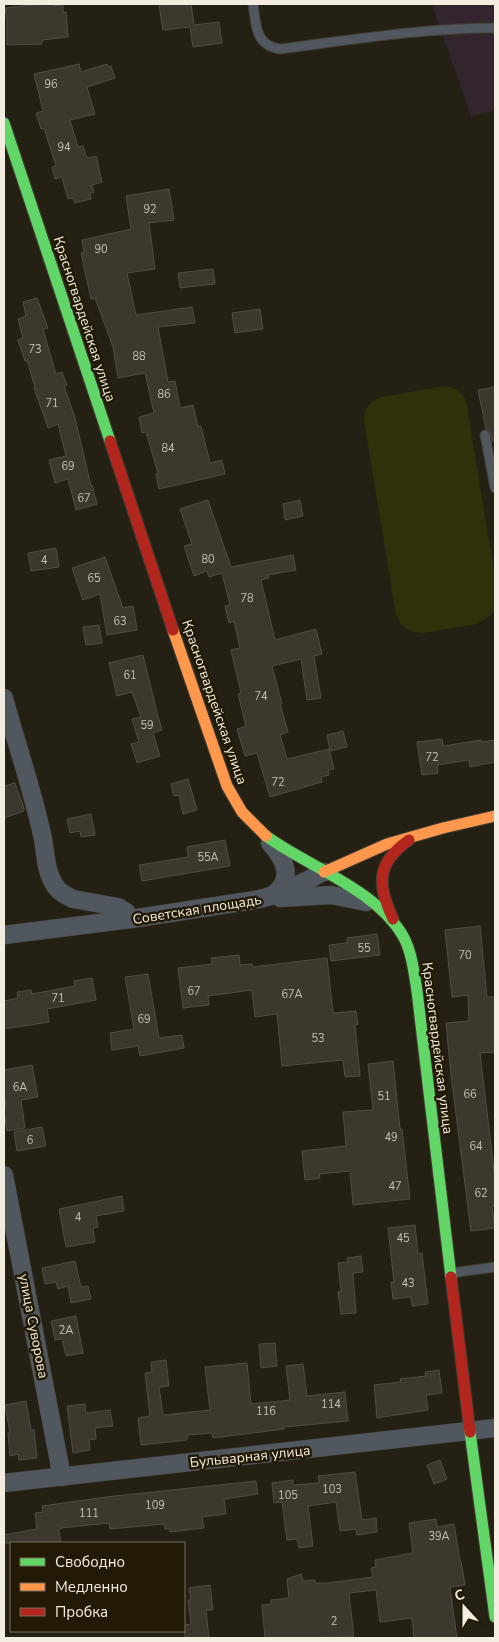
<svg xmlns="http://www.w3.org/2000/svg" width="499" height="1642" viewBox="0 0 499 1642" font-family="'Nunito Sans',sans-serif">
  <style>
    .industrial { fill: #33252e }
    .green { fill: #30300b }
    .building { fill: #3c382d; stroke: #524d43 }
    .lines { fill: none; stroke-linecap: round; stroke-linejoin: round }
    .lane-casing { stroke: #403c32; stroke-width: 11 }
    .street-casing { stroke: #403c32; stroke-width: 19 }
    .fast-casing { stroke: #403c32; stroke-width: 13 }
    .slow-casing { stroke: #403c32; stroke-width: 13 }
    .jam-casing { stroke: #403c32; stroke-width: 13 }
    .lane { stroke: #50575e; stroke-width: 9 }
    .street { stroke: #50575e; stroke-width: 18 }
    .fast { stroke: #63d668; stroke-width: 11 }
    .slow { stroke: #ff974d; stroke-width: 11 }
    .jam { stroke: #b3261e; stroke-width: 11 }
    .labels { text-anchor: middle; stroke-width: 5; stroke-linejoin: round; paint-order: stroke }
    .number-label { font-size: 11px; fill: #c4c0b2 }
    .street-label { font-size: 14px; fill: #f2eddf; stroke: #221a04 }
  </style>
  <rect width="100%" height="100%" fill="#252014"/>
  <!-- industrial -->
  <path class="industrial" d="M432,4H495V110L471,117Z"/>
  <!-- green -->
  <path class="green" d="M444,386C455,388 461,390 466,401L495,576V609L490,616L477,624L423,633L410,631L401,624L396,614L364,420C365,407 369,402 381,397Z"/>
  <!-- building -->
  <g class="building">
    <path d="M40,4H54V6L63,5V13L66,12L68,37L42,40V44L7,45V21L5,8Z"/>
    <path d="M166,4H191L194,25L219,22L222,43L193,47L190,27L163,30L159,5Z"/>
    <path d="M79,64L81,72L107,64L108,67L111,66L115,78L87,87L95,114L70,120L78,147L83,146L87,158L96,156L102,182L92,185L94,192L90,193L91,199L75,203L73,198L68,199L62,177L55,179L52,167L56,166L44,128L41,129L36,113L43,111L34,74Z"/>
    <path d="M169,189L174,220L149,223L155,269L127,273L136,315L192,307L195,323L158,327L168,382L175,381L180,408L193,405L198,427L201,426L210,463L222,460L225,474L159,489L156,474L158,473L146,432L142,433L139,417L154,413L145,373L118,378L113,347L95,298L91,299L81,253L84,252L82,240L131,229L126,196Z"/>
    <path d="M213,269L215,284L180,288L178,273Z"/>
    <path d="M37,298L48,328L43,329L56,374L62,372L67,385L64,386L75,418L91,486L92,485L97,504L76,510L68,479L55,483L49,460L66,456L58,424L48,428L34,388L35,387L27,360L25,361L18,340L23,338L18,319L26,316L23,302Z"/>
    <path d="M260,309L263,329L235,333L232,313Z"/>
    <path d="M495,387V442H493L490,431L486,429L478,390Z"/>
    <path d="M208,500L231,567L293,555L296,570L268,575L269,578L261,580L275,640L316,629L322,654L314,656L321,698L307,700L301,659L272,666L282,704H280L288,732L280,735L287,759L329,749L334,769L328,770L329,775L321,777L322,782L270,797L257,753L245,756L237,729L246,726L238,694L241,693L231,650L240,648L234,621L229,623L225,606L230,605L222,573L209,577L207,571L194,576L184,546L192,544L180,509Z"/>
    <path d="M300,500L303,516L285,520L283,504Z"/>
    <path d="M56,548L59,567L31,571L28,553Z"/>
    <path d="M105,557L123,608L133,606L137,630L107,635L100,594L83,600L72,568Z"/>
    <path d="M99,625L102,643L86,645L83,627Z"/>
    <path d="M143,655L157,713L162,730L153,733L160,756L137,763L131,744L139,742L132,719L141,717L132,692L117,696L109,663Z"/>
    <path d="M343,731L347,747L330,751L327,735Z"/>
    <path d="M442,739L443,746L481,740V742L495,740V762L470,767L469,760L437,765L438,773L422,775L417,742Z"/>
    <path d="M188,779L197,810L183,814L179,795L174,796L171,784Z"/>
    <path d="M15,783L24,808V811L4,818V786Z"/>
    <path d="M91,814L95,835L81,837L80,831L70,833L67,819Z"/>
    <path d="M225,840L230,866L142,881L139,865L188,857L187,847Z"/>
    <path d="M480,926L487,997H495V1052L480,1053L495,1179V1206H492L495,1228L471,1231L451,1075L446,1023L469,1021L468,995L452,997L445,930Z"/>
    <path d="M377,934L380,955L331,961L329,945L347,943V938Z"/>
    <path d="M239,955L240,965L252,964L253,967L327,958L333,1013L356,1011L358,1024L355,1025L360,1076L345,1077L343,1060L282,1066L277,1014L255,1017L252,990L208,996L209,1005L183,1008L178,968L212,964L211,958Z"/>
    <path d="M148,974L159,1038L182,1035L184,1048L140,1056L138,1046L112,1050L110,1033L134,1029L125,977Z"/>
    <path d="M92,978L96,1000L47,1009L49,1022L4,1029V1001L18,998L17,992L31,990L32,994L75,986L74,981Z"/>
    <path d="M393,1061L400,1129H402L410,1199L353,1205L350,1171L319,1174L320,1178L305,1180L302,1151L346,1146L343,1112L373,1110L368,1064Z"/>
    <path d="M32,1065L38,1097L21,1100L25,1128L7,1131L4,1112V1106H6L4,1093V1070Z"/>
    <path d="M42,1127L46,1146L17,1151L14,1132Z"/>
    <path d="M122,1196L124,1211L96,1216L98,1227L93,1228L95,1242L66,1247L59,1209Z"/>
    <path d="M415,1225L418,1254L422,1253L428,1304L412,1306L411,1297L393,1299L391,1282H394L388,1228Z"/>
    <path d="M361,1256L363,1272L353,1273L356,1313L341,1314L338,1292H341L338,1263L348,1262L347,1258Z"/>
    <path d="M75,1261L81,1287L88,1286L91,1299L71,1303L68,1286L58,1289L56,1282L45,1284L42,1268Z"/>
    <path d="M76,1316L83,1353L66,1356L62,1339L55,1340L51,1321Z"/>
    <path d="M275,1343L277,1366L261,1368L259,1344Z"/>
    <path d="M166,1360L169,1386L159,1387L163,1415L210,1410L205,1367L247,1363L251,1404L290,1400L286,1366L303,1364L307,1396L345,1392L348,1421L284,1427V1429L213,1438L212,1433L187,1435V1440L141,1445L138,1418L150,1416L145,1373L152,1372L151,1362Z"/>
    <path d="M439,1370L442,1393L426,1395L428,1410L377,1418L374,1385L401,1382L400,1379L426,1376L425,1372Z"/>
    <path d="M26,1401L31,1430H34L37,1458L19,1460L18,1454L10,1456L8,1433H10L5,1405Z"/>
    <path d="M85,1404L86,1413L110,1410L113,1426L95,1428L96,1439L89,1440L90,1450L73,1453L67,1406Z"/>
    <path d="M440,1460L447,1479L434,1484L427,1465Z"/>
    <path d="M355,1472L362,1520L376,1518L377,1532L357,1535L356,1529L340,1531L336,1502L308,1506L313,1546L299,1548L297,1539L287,1540L282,1502L274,1503L272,1483L293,1480V1485L319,1483L318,1476Z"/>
    <path d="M256,1481L258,1494L224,1499L226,1514L202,1517L204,1528L170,1532V1529H165L164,1524L110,1529L109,1523L61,1528L59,1530L61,1543H4V1535L37,1529L35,1513L43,1512L42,1506L106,1497Z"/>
    <path d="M436,1519L437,1527L454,1524L460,1561H461L465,1585L450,1587L457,1638H414L412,1618L380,1622L376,1590L350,1593L349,1595L354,1637L265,1638L262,1605L271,1604V1600L289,1598L287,1579L301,1574L303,1581L315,1580V1583H327L373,1577L371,1568L376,1567L375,1560L413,1553L409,1523Z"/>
    <path d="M210,1585L213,1610H206L209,1638H185L184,1625L191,1624L188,1600H191L189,1588Z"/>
  </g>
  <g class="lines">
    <!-- lane casing -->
    <g class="lane-casing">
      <g id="lane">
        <path d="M253,4C256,24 255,46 280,49C351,40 423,28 495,28"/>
        <path d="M485,435L495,488"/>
        <path d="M451,1273L495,1267"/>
      </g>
    </g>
    <!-- street casing -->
    <g class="street-casing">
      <g id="street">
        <path d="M4,698C16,742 31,786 41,830C46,847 44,867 53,882C57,891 65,895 73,899L118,907L126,912L131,919"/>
        <path d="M270,843C285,860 295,878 273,895"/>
        <path d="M280,898L331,895L366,902"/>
        <path d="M4,935L131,919L255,900C280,895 301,883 324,872"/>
        <path d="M4,1175L62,1477"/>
        <path d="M4,1483L495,1428"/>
      </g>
    </g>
    <!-- fast casing -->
    <g class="fast-casing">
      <g id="fast">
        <path d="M4,123L110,441"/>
        <path d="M266,836C307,866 377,890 403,936C412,952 414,973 417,991L451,1277"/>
        <path d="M470,1432L495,1617"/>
      </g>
    </g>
    <!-- slow casing -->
    <g class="slow-casing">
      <g id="slow">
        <path d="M173,630L227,786L242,812L266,836"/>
        <path d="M324,872L387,844L443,828L495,816"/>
      </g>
    </g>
    <!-- jam casing -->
    <g class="jam-casing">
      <g id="jam">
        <path d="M110,441L173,630"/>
        <path d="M393,919C377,885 376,863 409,840"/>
        <path d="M451,1277L470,1432"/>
      </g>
    </g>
    <!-- lane -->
    <use href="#lane" class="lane"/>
    <!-- street -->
    <use href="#street" class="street"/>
    <!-- fast -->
    <use href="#fast" class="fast"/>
    <!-- slow -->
    <use href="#slow" class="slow"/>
    <!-- jam -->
    <use href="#jam" class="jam"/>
  </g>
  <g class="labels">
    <!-- number labels -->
    <g class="number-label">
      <text x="51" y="88">96</text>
      <text x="64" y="151">94</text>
      <text x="150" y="213">92</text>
      <text x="101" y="253">90</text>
      <text x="35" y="353">73</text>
      <text x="139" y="360">88</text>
      <text x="164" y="398">86</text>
      <text x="52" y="407">71</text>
      <text x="168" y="452">84</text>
      <text x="68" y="470">69</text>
      <text x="84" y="502">67</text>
      <text x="208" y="563">80</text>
      <text x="44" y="564">4</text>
      <text x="94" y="582">65</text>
      <text x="247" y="602">78</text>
      <text x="120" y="625">63</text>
      <text x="130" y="679">61</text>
      <text x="261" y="700">74</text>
      <text x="147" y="729">59</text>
      <text x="432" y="761">72</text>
      <text x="278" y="786">72</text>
      <text x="208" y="861">55А</text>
      <text x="364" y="952">55</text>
      <text x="465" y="959">70</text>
      <text x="194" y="995">67</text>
      <text x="292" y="998">67А</text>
      <text x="58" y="1002">71</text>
      <text x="144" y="1023">69</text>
      <text x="318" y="1042">53</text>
      <text x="20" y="1091">6А</text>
      <text x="470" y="1098">66</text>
      <text x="384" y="1100">51</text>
      <text x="391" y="1141">49</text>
      <text x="30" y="1144">6</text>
      <text x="476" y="1150">64</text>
      <text x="395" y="1190">47</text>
      <text x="481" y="1197">62</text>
      <text x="78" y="1221">4</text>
      <text x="403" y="1242">45</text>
      <text x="408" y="1287">43</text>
      <text x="66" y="1334">2А</text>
      <text x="331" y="1408">114</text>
      <text x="266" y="1415">116</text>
      <text x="332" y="1493">103</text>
      <text x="288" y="1499">105</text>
      <text x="155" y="1509">109</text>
      <text x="89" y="1517">111</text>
      <text x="439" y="1540">39А</text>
      <text x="334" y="1625">2</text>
    </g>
    <!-- street labels -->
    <g class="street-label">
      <text transform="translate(85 319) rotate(72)" y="5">Красногвардейская улица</text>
      <text transform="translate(215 702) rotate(71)" y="5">Красногвардейская улица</text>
      <text transform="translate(197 909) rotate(-9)" y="5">Советская площадь</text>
      <text transform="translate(438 1048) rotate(83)" y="5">Красногвардейская улица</text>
      <text transform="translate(34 1326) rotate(79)" y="5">улица Суворова</text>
      <text transform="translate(250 1456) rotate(-6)" y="5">Бульварная улица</text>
    </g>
  </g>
  <!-- border -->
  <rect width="499" height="1642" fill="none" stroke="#f2eddf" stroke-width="10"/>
  <!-- legend -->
  <rect x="10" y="1542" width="175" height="90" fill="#221a04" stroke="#756e5c"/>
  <rect x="20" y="1558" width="25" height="8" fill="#63d668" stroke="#756e5c"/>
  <text x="55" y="1567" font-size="15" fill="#f2eddf">Свободно</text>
  <rect x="20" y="1583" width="25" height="8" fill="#ff974d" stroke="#756e5c"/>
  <text x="55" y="1592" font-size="15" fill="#f2eddf">Медленно</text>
  <rect x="20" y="1608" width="25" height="8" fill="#b3261e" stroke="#756e5c"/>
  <text x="55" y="1617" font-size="15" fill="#f2eddf">Пробка</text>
  <!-- north arrow -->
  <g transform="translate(464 1607) rotate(339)" stroke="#221a04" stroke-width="4" paint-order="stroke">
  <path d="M0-4L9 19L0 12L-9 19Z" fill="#f2eddf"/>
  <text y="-8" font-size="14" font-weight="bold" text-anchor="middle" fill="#f2eddf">С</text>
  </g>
</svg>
